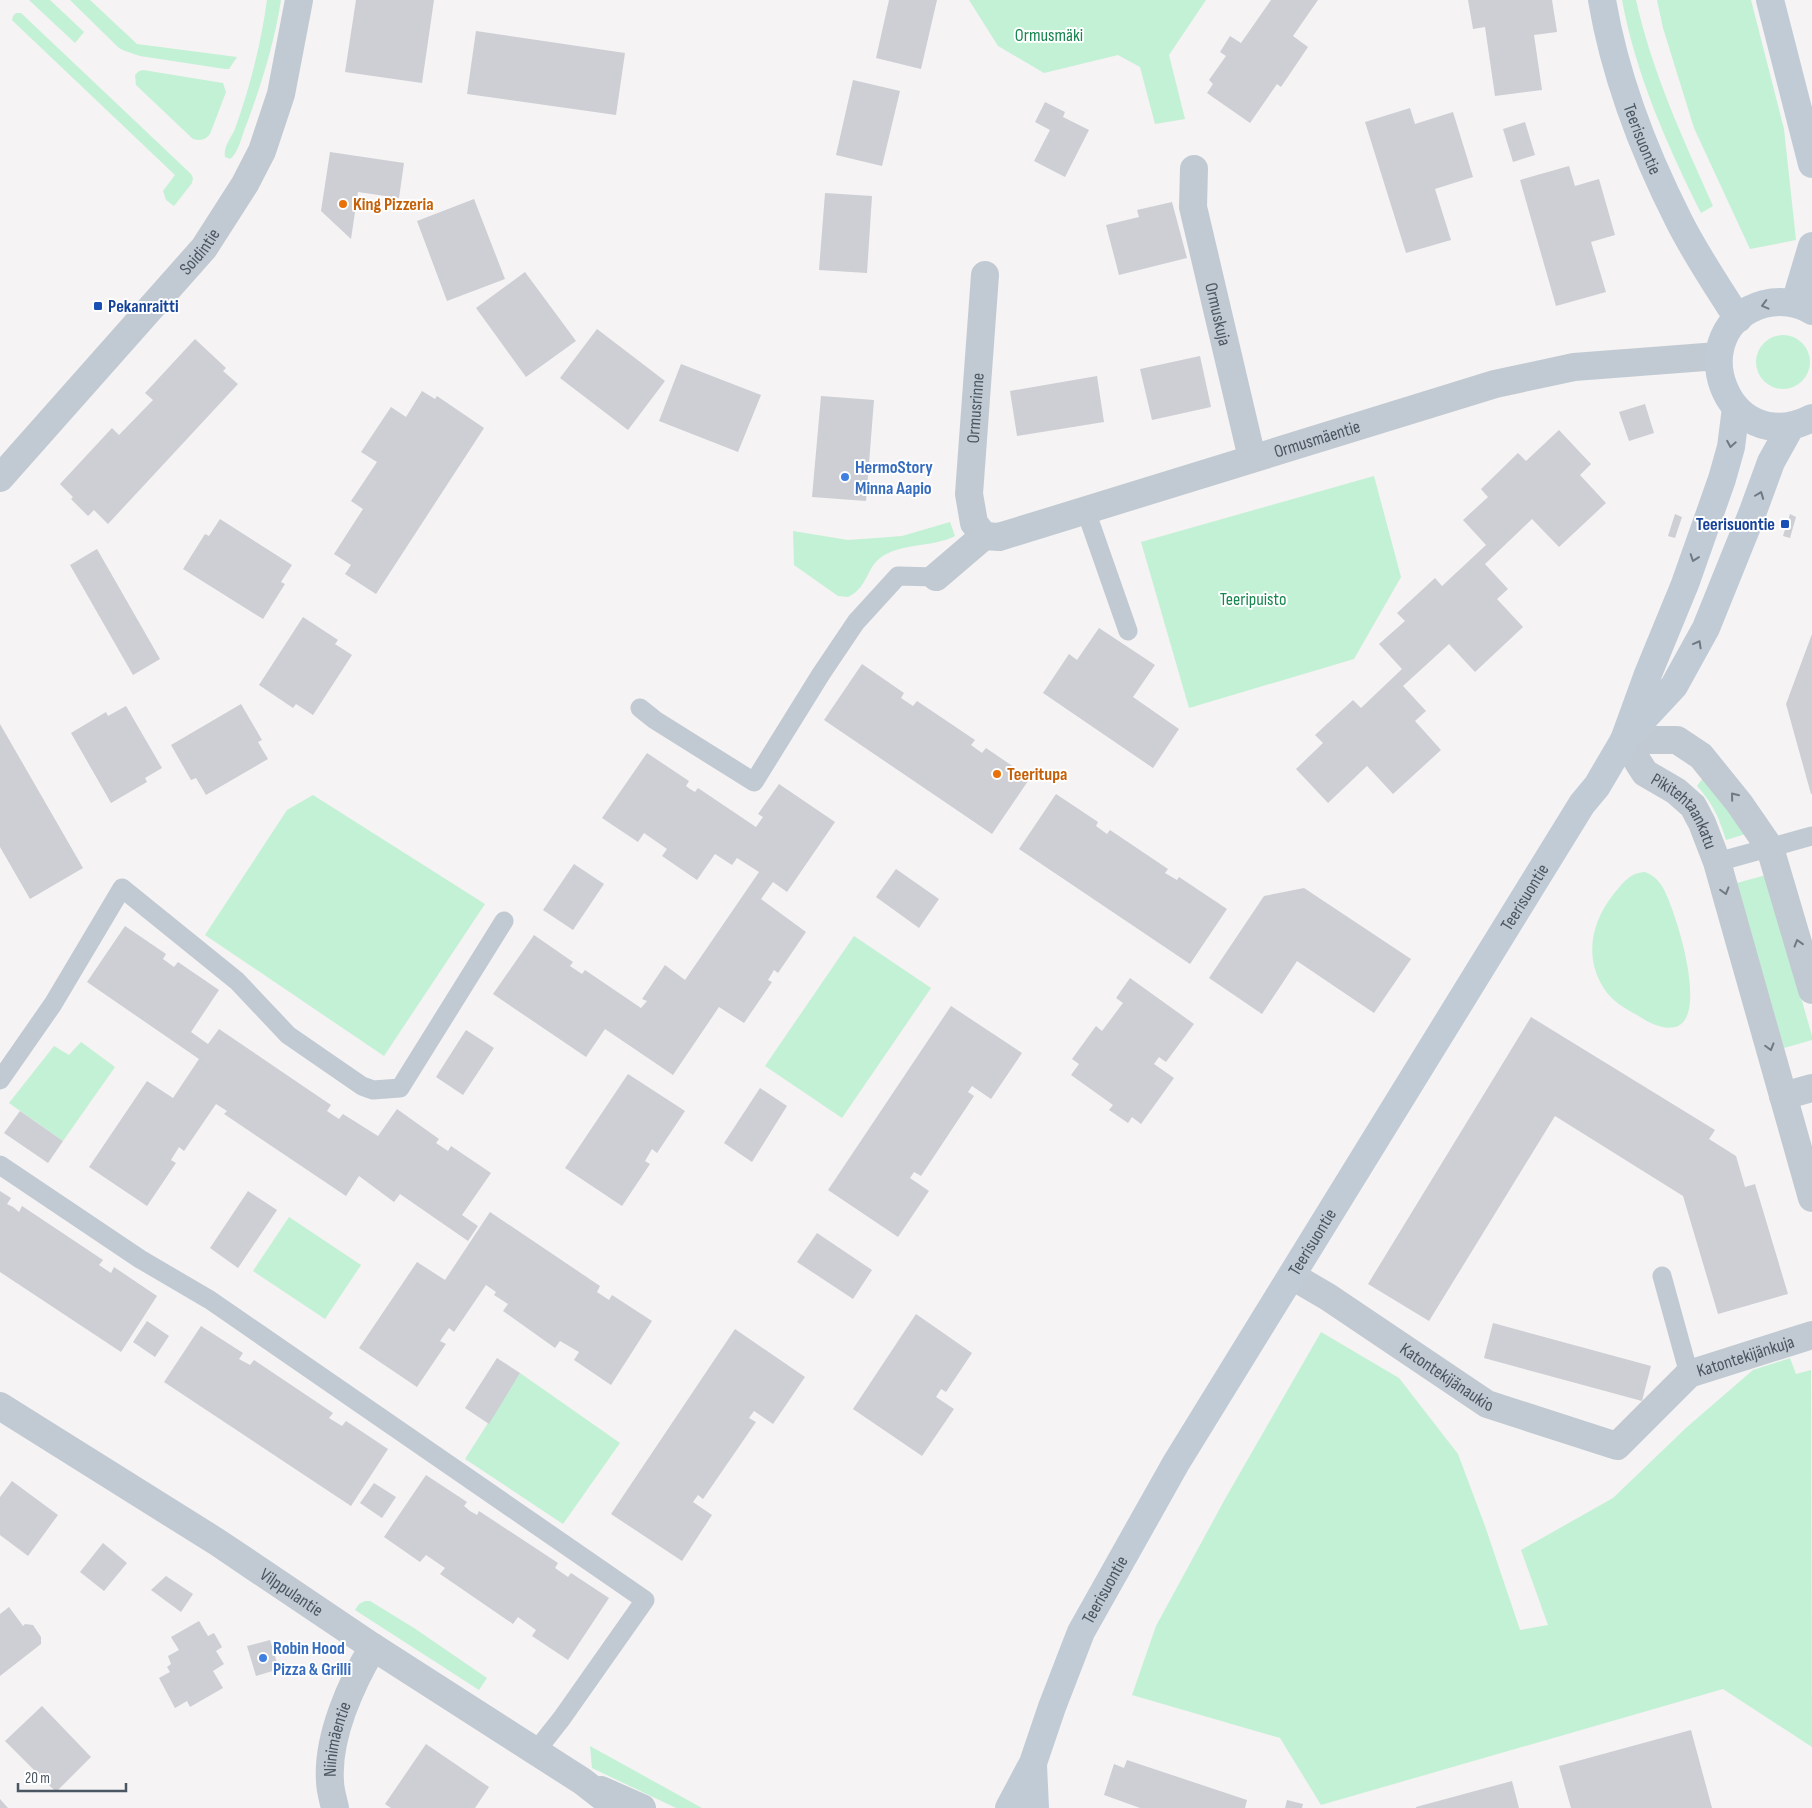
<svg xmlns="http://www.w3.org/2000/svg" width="1812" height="1808" viewBox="0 0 1812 1808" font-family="'Sofia Sans Condensed',sans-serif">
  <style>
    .green { fill: #c3f1d5 }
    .building { fill: #cdcfd5 }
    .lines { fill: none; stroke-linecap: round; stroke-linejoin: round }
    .service { stroke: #c1cad2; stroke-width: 19 }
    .minor { stroke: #c1cad2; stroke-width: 28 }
    .tertiary { stroke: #c1cad2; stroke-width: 28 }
    .secondary { stroke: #c1cbd6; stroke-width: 28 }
    .oneway { stroke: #6e7984 }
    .oneway2 { stroke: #6e7983 }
    .food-dot { fill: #e8710a; stroke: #fff; stroke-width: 2 }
    .transit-dot { fill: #1a4fb4; stroke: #fff; stroke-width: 2 }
    .shop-dot { fill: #3f7fe0; stroke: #fff; stroke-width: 2 }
    .labels { text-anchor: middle; stroke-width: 4; stroke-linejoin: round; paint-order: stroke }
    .park-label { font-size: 18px; fill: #17864f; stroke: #fff }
    .street-label { font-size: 18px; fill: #4a5661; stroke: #fff }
    .food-label { font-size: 18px; font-weight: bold; fill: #c56008; stroke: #fff; text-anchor: start }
    .transit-label { font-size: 18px; font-weight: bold; fill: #164399; stroke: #fff; text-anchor: start }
    .shop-label { font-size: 18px; font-weight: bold; fill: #366cbe; stroke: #fff; text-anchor: start }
  </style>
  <rect width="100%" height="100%" fill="#f5f3f3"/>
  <!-- green -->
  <g class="green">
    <path d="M29,0H50L84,32L75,43Z"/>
    <path d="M70,0H90L137,44L237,57L229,69H225L140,56L125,51L119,48Z"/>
    <path d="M267,0H281C274,45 260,89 244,131C241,139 238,153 230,159L225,157C223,147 231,138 235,129C250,87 261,44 267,0Z"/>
    <path d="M969,0H1206L1169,55L1185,119L1155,124L1140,67L1118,55L1044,73L998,46Z"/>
    <path d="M1622,0H1636C1652,72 1683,139 1713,206L1701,213C1667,145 1636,75 1622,0Z"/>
    <path d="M1657,0H1751L1784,129L1796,240L1750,249L1694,128L1663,28Z"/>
    <path d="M16,13H21L191,174L193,178L192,183L174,206L166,200L163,191L175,175L15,23L12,20L13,16Z"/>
    <path d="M143,70L223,83L226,92L210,134C205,140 201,141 193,139L136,85L135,75L139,71Z"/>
    <circle cx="1783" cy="362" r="27"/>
    <path d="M1374,476L1401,577L1354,659L1189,708L1141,542Z"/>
    <path d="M950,522L955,536C932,548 902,542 880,558C866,569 868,587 848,597L838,596L794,565L793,531L848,540L902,536Z"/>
    <path d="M1703,778L1749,833L1726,840C1719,817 1713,804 1697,786Z"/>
    <path d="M313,795L485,904L384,1056L205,935L287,810Z"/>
    <path d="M1645,872C1653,875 1657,879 1662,886C1675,908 1708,1012 1678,1026C1666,1031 1651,1024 1642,1018C1630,1011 1616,1004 1608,994C1583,962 1590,924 1613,895C1623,883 1629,873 1645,872Z"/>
    <path d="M1766,875L1812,1036V1040L1784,1048L1737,883Z"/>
    <path d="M854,936L931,988L842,1118L765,1066Z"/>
    <path d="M81,1042L115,1067L63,1141L9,1103L54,1046L69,1055Z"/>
    <path d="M289,1217L361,1265L325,1319L253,1271Z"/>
    <path d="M1321,1332L1399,1378L1458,1454L1485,1526L1520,1630L1548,1625L1521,1550L1613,1498L1687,1427L1753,1370L1790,1358L1796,1374L1811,1370L1812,1747L1723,1689L1321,1805L1280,1738L1132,1695L1156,1626L1225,1499Z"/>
    <path d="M520,1373L620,1443L563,1524L465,1459Z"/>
    <path d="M365,1601H370L414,1628L487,1678L479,1690L355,1610L359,1604Z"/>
    <path d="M590,1746L702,1808H676L592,1768Z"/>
  </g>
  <!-- building -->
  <g class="building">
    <path d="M356,0H434L422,83L345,72Z"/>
    <path d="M889,0H937L921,69L876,58Z"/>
    <path d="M1271,0H1318L1293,36L1308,47L1281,87L1277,84L1250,123L1207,93L1213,84L1209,80L1226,56L1220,52L1230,36L1241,43Z"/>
    <path d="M1468,0H1552L1557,32L1534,35L1542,90L1495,96L1485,27L1473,29Z"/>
    <path d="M476,31L625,53L616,115L467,94Z"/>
    <path d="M853,80L900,91L882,166L836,155Z"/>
    <path d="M1045,102L1065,112L1063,117L1089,130L1065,177L1034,161L1050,130L1035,122Z"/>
    <path d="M1410,108L1415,124L1453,112L1473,177L1435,189L1451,240L1406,253L1365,122Z"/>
    <path d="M1525,122L1535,155L1513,162L1503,129Z"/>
    <path d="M330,152L404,163L399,198L358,192L351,239L321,211Z"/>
    <path d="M1569,166L1575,186L1599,179L1615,235L1591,242L1606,292L1556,306L1520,180Z"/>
    <path d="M825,193L872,196L867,273L819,270Z"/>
    <path d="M474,199L505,279L447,301L417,221Z"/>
    <path d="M1172,202L1187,258L1119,275L1106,225L1139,217L1137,210Z"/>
    <path d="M525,272L576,341L526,377L476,308Z"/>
    <path d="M597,329L665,381L628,430L560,378Z"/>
    <path d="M195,339L226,368L223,371L238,384L108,524L94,510L88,516L71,499L73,497L60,484L112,428L119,435L153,400L145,393Z"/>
    <path d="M1200,356L1211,407L1152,420L1140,369Z"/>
    <path d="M681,364L761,395L738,452L659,421Z"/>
    <path d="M1097,376L1104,422L1017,436L1010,391Z"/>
    <path d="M422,391L435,399L437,396L484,428L376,594L345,574L351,565L334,554L363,509L351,501L377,462L361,452L391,407L406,417Z"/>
    <path d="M821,396L874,400L866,501L812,497Z"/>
    <path d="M1645,404L1654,433L1629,441L1619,412Z"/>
    <path d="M1559,430L1591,464L1580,475L1606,503L1559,547L1532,519L1485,564L1508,589L1497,599L1523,627L1475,672L1449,644L1403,686L1426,711L1415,721L1441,750L1393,794L1367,766L1328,803L1296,769L1323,743L1315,735L1353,700L1361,708L1402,669L1379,644L1405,621L1397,613L1435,578L1442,586L1486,545L1463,520L1488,497L1481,489L1518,453L1526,461Z"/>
    <path d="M1675,514L1682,517L1675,538L1668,536Z"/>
    <path d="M1790,514L1796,517L1790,538L1783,536Z"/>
    <path d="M220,519L292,565L281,582L285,584L263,619L183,569L205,534L209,536Z"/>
    <path d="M97,549L160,659L133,675L70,565Z"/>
    <path d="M303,617L338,640L335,644L352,655L313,715L296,704L293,708L259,685Z"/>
    <path d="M1099,628L1155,665L1133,697L1179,729L1153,768L1043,693L1069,654L1077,660Z"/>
    <path d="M1812,634V794H1811L1786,704Z"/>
    <path d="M862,664L904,693L901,698L913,706L917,701L975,740L971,745L982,753L986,748L1030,778L992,834L824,720Z"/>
    <path d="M241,704L262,740L258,742L268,759L206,795L196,778L191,780L171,745Z"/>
    <path d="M126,706L162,768L145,778L147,782L111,803L71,733L106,712L108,716Z"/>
    <path d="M0,724L83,868L30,899L0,847Z"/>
    <path d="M647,753L689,781L686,786L690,789L695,792L698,788L756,827L763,817L758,814L779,784L835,822L787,892L773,882L761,899L806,932L778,973L774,970L768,980L772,982L744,1023L719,1007L673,1075L605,1029L586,1057L493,994L534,935L573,962L570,966L582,974L585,970L641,1008L647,1001L642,999L665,965L685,980L759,872L737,858L732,865L715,854L697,880L662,856L667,849L644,833L638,842L602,818Z"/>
    <path d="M1056,794L1098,822L1096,826L1107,834L1110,830L1168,869L1165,873L1177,880L1179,877L1227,909L1190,964L1019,849Z"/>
    <path d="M574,864L604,884L573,930L543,910Z"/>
    <path d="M896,869L939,899L919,928L876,897Z"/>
    <path d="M1304,888L1411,959L1374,1013L1297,961L1262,1014L1209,978L1264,896Z"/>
    <path d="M125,926L166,954L163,959L174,967L178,962L219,990L191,1032L208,1044L219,1029L331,1105L327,1111L339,1119L343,1114L378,1136L397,1109L439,1139L436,1143L448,1151L451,1146L491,1173L462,1215L478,1226L468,1241L400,1194L394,1202L359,1176L346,1196L224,1114L227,1111L216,1104L184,1151L179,1147L171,1160L176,1163L147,1206L89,1167L147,1081L173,1098L199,1059L87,982Z"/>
    <path d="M1130,978L1194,1024L1166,1062L1159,1057L1154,1064L1174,1078L1141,1124L1132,1117L1128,1123L1109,1110L1113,1105L1071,1075L1079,1064L1072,1059L1096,1026L1102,1031L1123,1003L1116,998Z"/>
    <path d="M951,1006L1022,1053L991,1099L972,1086L968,1092L974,1096L921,1176L914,1172L910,1178L929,1191L898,1237L828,1190Z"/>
    <path d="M1531,1017L1715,1130L1709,1139L1736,1156L1745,1187L1755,1184L1788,1294L1718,1314L1683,1196L1555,1116L1429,1321L1368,1284Z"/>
    <path d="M466,1030L494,1048L463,1095L436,1077Z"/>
    <path d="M628,1074L685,1111L657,1153L652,1149L645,1161L650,1164L622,1206L565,1168Z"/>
    <path d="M760,1088L787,1106L752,1162L724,1143Z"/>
    <path d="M20,1111L63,1141L48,1163L4,1133Z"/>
    <path d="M0,1191L11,1198L7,1204L13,1207L19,1212L22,1206L103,1260L99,1265L111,1273L114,1267L157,1296L121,1352L0,1272Z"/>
    <path d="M248,1191L277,1210L238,1268L210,1248Z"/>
    <path d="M490,1212L600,1286L597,1292L609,1300L612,1295L652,1321L611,1385L574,1360L579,1352L560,1341L555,1348L503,1311L508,1304L494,1295L496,1292L486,1285L454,1332L449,1328L440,1341L446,1344L417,1387L359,1348L417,1262L445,1280Z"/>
    <path d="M817,1233L872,1270L853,1299L797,1262Z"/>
    <path d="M916,1314L972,1353L946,1392L941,1389L936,1397L954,1409L922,1456L853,1409Z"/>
    <path d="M147,1321L169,1336L155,1357L133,1342Z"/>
    <path d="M1493,1323L1651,1366L1642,1401L1484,1358Z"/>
    <path d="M201,1326L243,1353L239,1359L250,1365L254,1360L333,1413L329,1418L342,1426L346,1421L388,1449L351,1506L164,1382Z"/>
    <path d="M735,1329L805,1377L773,1424L754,1411L749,1418L756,1422L703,1499L698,1495L693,1502L712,1515L682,1561L611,1514Z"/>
    <path d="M497,1358L520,1373L489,1424L465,1408Z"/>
    <path d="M426,1475L467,1502L464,1506L470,1511L477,1515L479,1511L558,1563L555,1568L568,1577L571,1573L609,1598L568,1660L532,1636L536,1630L518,1617L513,1624L440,1574L445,1568L426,1555L420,1562L384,1537Z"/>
    <path d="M12,1481L58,1515L28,1556L0,1535V1497Z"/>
    <path d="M374,1483L396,1497L382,1518L360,1503Z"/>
    <path d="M103,1543L127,1563L104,1591L80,1572Z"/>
    <path d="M166,1576L193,1594L181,1612L151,1590Z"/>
    <path d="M9,1607L23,1626L25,1624L33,1625L41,1637V1644L0,1676V1614Z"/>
    <path d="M199,1621L208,1636L214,1633L222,1647L216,1651L224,1664L213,1671L223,1688L190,1707L187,1701L175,1708L159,1678L170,1672L167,1667L171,1664L168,1656L179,1650L171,1637Z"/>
    <path d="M270,1640L279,1669L256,1676L247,1646Z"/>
    <path d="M42,1706L91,1757L56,1792L5,1741Z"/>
    <path d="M1691,1730L1712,1808H1571L1559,1766Z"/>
    <path d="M426,1744L489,1787L475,1808H391L385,1804Z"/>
    <path d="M1127,1760L1247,1800L1245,1808H1140L1104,1795L1114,1764L1124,1768Z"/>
    <path d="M1512,1781L1519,1808H1416V1807Z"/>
    <path d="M0,1799L8,1808H0Z"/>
    <path d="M1287,1800L1303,1804L1302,1808H1285Z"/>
  </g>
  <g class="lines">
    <!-- service -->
    <g class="service">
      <path d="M1086,511L1128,631"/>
      <path d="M640,708L655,720L754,782L821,674L856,622L898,576L936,577"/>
      <path d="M1717,862L1812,836"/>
      <path d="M0,1080L53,1004L122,888L237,981L288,1035L362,1086L373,1090L400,1088L504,921"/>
      <path d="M0,1165L140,1259L210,1300L645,1600L562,1718L536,1751"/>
      <path d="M1662,1276L1689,1374"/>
    </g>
    <!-- minor -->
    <g class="minor">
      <path id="s1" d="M1194,169L1193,207L1252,458"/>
      <path id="s2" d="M0,478L204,248L245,184L262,151L281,94L299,0"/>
      <path id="s3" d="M984,536L974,523L969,494L985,275"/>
      <path id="s4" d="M936,577L984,536L999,537L1495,384L1574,367L1718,356"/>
      <path id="s5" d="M1624,740L1645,773L1676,791L1693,806L1702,823L1717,862L1812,1198"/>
      <path d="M1624,740H1677L1701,756L1739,803L1770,848L1812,990"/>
      <path d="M1783,1096L1812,1088"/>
      <path id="s6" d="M1292,1276L1328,1297L1487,1404L1617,1446L1689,1374L1812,1335"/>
      <path id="s7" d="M335,1808C333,1799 330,1790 330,1781C327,1737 351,1684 373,1647"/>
    </g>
    <!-- tertiary -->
    <g class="tertiary">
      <path id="s8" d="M0,1406L217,1542L373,1647L582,1781L617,1808"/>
      <path d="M601,1790L642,1808"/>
    </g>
    <!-- secondary -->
    <g class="secondary">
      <path id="s9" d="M1602,0C1615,77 1644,152 1679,221C1696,255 1718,287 1738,319"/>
      <path d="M1770,0L1812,164"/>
      <path d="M1795,303L1812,246"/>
      <path d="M1812,311C1798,302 1780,300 1764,304C1679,328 1725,462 1812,418"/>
      <path d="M1633,730L1674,686L1706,628L1752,514L1771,462L1791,426"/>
      <path d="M1033,1765L1035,1808"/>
      <path id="s10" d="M1009,1808L1033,1763L1052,1707L1081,1632L1176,1463L1582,804L1597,786L1624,740L1648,674L1685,584L1722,479L1731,447L1736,408"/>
    </g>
  </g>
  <!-- one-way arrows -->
  <defs><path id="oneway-chevron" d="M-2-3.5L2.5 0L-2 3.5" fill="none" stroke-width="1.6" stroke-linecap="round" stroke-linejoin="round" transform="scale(1.25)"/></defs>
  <g class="oneway">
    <use href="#oneway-chevron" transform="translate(1765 305) rotate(165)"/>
    <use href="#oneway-chevron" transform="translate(1731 444) rotate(100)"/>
    <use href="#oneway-chevron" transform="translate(1760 495) rotate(-69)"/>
    <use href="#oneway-chevron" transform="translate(1694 558) rotate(109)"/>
    <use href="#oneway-chevron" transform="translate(1698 644) rotate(-61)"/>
  </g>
  <g class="oneway2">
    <use href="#oneway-chevron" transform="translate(1734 796) rotate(-129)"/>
    <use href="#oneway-chevron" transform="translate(1725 891) rotate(74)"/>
    <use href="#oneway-chevron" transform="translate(1798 943) rotate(-107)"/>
    <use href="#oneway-chevron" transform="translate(1770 1047) rotate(74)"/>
  </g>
  <!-- markers -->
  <g class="food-dot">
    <circle cx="343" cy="204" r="5"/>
    <circle cx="997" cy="774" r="5"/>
  </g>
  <g class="transit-dot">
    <rect x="93" y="301" width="10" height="10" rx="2.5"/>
    <rect x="1780" y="519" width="10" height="10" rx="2.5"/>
  </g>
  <g class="shop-dot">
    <circle cx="845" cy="477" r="5"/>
    <circle cx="263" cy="1658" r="5"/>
  </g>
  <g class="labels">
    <!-- park labels -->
    <g class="park-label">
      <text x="1049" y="41">Ormusmäki</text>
      <text x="1253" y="605">Teeripuisto</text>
    </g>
    <!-- street labels -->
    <g class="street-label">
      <text dy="6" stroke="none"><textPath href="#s9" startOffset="145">Teerisuontie</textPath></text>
      <text dy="6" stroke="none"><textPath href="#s2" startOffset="302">Soidintie</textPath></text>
      <text dy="6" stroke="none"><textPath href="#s1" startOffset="148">Ormuskuja</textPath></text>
      <text dy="6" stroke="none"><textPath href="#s3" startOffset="132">Ormusrinne</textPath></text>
      <text dy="6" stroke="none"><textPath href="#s4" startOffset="411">Ormusmäentie</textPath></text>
      <text dy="6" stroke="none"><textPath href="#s5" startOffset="96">Pikitehtaankatu</textPath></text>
      <text dy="6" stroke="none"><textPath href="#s10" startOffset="1049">Teerisuontie</textPath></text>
      <text dy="6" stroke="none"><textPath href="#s10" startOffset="644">Teerisuontie</textPath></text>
      <text dy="6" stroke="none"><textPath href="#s6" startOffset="531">Katontekijänkuja</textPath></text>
      <text dy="6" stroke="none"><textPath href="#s6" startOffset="185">Katontekijänaukio</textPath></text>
      <text dy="6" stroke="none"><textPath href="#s10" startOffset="239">Teerisuontie</textPath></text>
      <text dy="6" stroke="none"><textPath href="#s8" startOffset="346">Vilppulantie</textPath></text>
      <text dy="6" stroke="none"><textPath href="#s7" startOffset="70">Niinimäentie</textPath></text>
    </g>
    <!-- food labels -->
    <g class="food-label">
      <text x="353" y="210">King Pizzeria</text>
      <text x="1007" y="780">Teeritupa</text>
    </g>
    <!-- transit labels -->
    <g class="transit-label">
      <text x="108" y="312">Pekanraitti</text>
      <text x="1775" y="530" text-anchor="end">Teerisuontie</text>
    </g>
    <!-- shop labels -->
    <g class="shop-label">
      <text x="855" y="473">HermoStory<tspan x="855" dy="21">Minna Aapio</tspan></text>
      <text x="273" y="1654">Robin Hood<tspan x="273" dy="21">Pizza &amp; Grilli</tspan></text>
    </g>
  </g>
  <!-- scale -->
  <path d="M18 1783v8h108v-8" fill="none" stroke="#4a5661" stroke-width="2.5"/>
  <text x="25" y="1783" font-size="15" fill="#4a5661" stroke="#ffffff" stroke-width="4" paint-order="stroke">20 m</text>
</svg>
